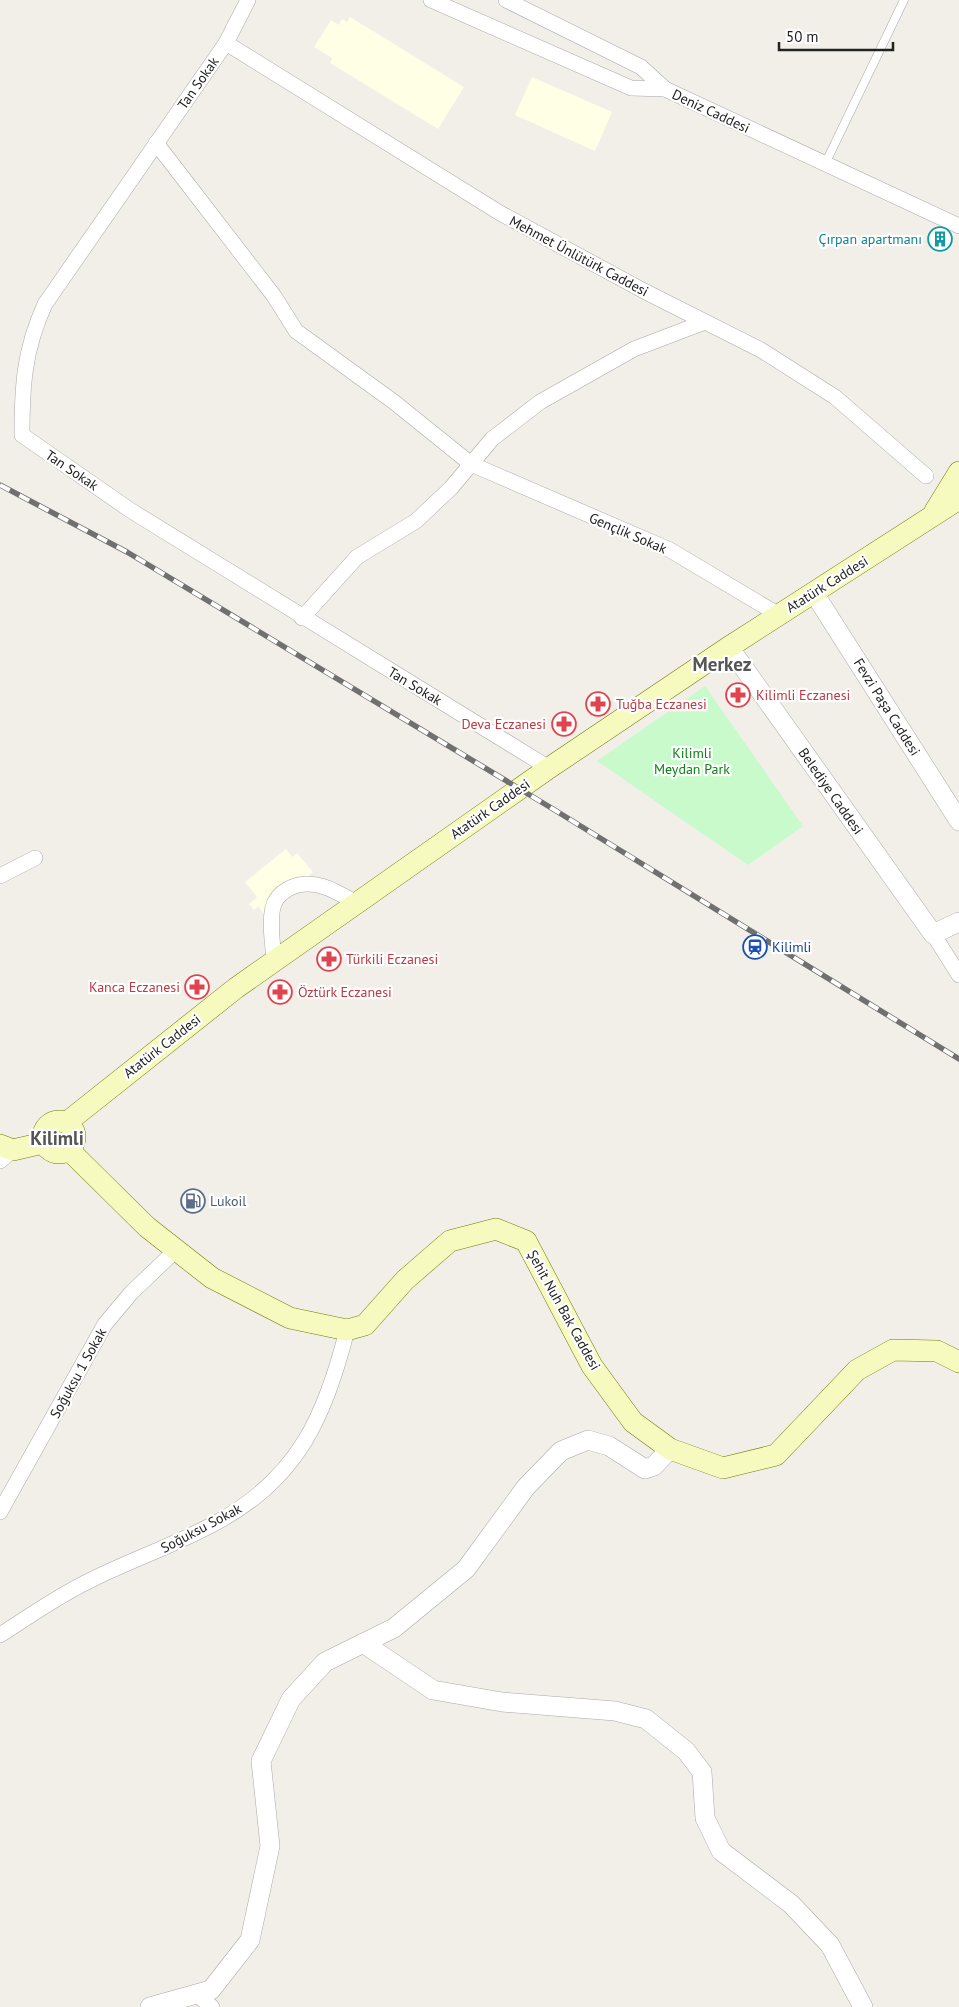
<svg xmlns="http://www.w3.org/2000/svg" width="959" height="2007" viewBox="0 0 959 2007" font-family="'PT Sans',sans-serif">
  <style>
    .education { fill: #ffffe5 }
    .park { fill: #c8facc }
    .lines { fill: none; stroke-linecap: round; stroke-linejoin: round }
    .service-casing { stroke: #a9a9a9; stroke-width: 9 }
    .minor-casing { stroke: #a9a9a9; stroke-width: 16 }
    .tertiary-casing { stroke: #a9a9a9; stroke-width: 20 }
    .secondary-casing { stroke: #707d05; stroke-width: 22 }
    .service { stroke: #fff; stroke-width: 8 }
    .minor { stroke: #fff; stroke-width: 15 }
    .tertiary { stroke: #fff; stroke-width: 19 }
    .secondary { stroke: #f7fabf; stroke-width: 21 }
    .rail-casing { stroke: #707070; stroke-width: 5.5 }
    .rail { stroke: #fff; stroke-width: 4; stroke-dasharray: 11; stroke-linecap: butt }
    .labels { text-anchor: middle; stroke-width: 4.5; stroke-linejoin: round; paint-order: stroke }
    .street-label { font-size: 14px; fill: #222; stroke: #fff }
    .culture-label { font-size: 14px; fill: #0d838f; stroke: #fff; text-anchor: end }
    .health-label { font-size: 14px; fill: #be3a42; stroke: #fff; text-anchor: start }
    .park-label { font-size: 14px; fill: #0c8416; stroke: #fff }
    .transit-label { font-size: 14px; fill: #164399; stroke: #fff; text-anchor: start }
    .service-label { font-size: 14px; fill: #4e5e75; stroke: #fff; text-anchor: start }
    .district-label { font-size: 19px; font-weight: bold; fill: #555; stroke: #fff }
  </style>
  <rect width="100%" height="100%" fill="#f2efe9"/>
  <!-- education -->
  <g class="education">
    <path d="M350,17L464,87L438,129L330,63L332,58L314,47L331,20L339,25L342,19L347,22Z"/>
    <path d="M532,77L612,112L595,151L515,115Z"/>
    <path d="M286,849L292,857L297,853L313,872L265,915L258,906L254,910L249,904L257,897L245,882Z"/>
  </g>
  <!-- park -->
  <path class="park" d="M705,686L803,826L748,865L597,761Z"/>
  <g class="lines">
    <!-- service casing -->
    <g class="service-casing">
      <path id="service" d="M825,164L904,0"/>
    </g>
    <!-- minor casing -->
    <g class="minor-casing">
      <g id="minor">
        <path d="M248,0L226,43L45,304C24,350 22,386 22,435L130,510L549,768"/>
        <path d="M431,0L631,88L665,89L959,226"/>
        <path d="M506,0L641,67L665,89"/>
        <path d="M226,43L500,213L644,291L761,350L835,397L926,476"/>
        <path d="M156,143L274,296L296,331L394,402L471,464L670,550L779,615"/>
        <path d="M302,618L357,557L416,521L451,488L492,439L540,402L634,349L705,322"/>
        <path d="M0,876L35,858"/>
        <path d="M933,934L959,975"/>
        <path d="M274,961C273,944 269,924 273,907C275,899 281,893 288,889C312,876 336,891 356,903"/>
        <path d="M0,1161L13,1150"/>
        <path d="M0,1512L105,1324L131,1293L176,1250"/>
        <path d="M0,1635C30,1616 59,1595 91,1580C133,1559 178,1544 219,1521C299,1477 326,1414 347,1330"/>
        <path d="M196,1994L212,2007"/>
      </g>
    </g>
    <!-- tertiary casing -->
    <g class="tertiary-casing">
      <g id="tertiary">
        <path d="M814,593L959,821"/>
        <path d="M729,647L933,934L959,922"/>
        <path d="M363,1643L433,1690L502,1702L615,1711L646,1719L686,1751L702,1772L705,1818L721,1851L791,1904L830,1945L863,2007"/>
        <path d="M150,2007L211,1990L250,1940L270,1846L261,1761L291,1699L325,1662L394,1628L466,1569L526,1487L561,1451L588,1440L609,1446L645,1469L654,1466L670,1449"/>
      </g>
    </g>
    <!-- secondary casing -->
    <g class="secondary-casing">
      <g id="secondary">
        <path d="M935,511L959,472"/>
        <circle cx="59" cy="1137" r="16"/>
        <path d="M66,1123L236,988L549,768L729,647L959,499"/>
        <path d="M0,1145L13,1150L43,1143"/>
        <path d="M69,1150L147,1227L212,1278L290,1318L347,1330L365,1325L405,1280L450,1241L496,1229L526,1241L592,1366L633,1422L670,1449L723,1468L776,1455L857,1370L893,1350L937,1351L959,1362"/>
      </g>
    </g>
    <!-- service -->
    <use href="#service" class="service"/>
    <!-- minor -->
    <use href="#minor" class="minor"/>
    <!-- tertiary -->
    <use href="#tertiary" class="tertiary"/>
    <!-- secondary -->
    <use href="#secondary" class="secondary"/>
    <!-- rail casing -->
    <g class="rail-casing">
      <path id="rail" d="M0,485L127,552L553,809L959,1059"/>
    </g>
    <!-- rail -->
    <use href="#rail" class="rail"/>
  </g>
  <!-- icons -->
  <defs>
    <g id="building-ring" transform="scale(1.25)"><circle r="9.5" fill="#fff" stroke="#0f9aa8" stroke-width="1.5"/><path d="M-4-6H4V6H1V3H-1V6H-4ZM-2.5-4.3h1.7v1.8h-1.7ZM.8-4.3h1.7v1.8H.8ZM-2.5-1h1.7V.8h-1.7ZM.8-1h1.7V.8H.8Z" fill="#0f9aa8"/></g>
    <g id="pharmacy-ring" transform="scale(1.25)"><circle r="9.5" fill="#fff" stroke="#e0444e" stroke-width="1.5"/><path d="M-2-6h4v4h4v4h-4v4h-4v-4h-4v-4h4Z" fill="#e0444e"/></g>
    <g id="station-ring" transform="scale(1.25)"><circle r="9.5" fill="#fff" stroke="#1a4fb4" stroke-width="1.5"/><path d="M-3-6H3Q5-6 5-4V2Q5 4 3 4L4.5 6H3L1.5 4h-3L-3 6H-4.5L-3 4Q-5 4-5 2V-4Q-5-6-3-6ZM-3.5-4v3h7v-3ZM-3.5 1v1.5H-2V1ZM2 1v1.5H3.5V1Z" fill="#1a4fb4"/></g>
    <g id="fuel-ring" transform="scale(1.25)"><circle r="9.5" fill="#fff" stroke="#5c6f8a" stroke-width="1.5"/><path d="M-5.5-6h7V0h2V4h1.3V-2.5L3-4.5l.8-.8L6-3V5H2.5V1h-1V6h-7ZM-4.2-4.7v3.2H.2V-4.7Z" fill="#5c6f8a"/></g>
  </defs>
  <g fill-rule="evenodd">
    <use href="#building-ring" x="940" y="239"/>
    <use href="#pharmacy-ring" x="738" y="695"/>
    <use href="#pharmacy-ring" x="598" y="704"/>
    <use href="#pharmacy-ring" x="564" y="724"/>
    <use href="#station-ring" x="755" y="947"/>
    <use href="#pharmacy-ring" x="329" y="959"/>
    <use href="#pharmacy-ring" x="197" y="987"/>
    <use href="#pharmacy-ring" x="280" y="992"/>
    <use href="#fuel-ring" x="193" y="1201"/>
  </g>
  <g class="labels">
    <!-- street labels -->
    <g class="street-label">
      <text transform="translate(198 83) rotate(-55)" y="5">Tan Sokak</text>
      <text transform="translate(711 111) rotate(25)" y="5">Deniz Caddesi</text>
      <text transform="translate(579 256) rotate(28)" y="5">Mehmet Ünlütürk Caddesi</text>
      <text transform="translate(72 470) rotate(34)" y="5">Tan Sokak</text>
      <text transform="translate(628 533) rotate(23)" y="5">Gençlik Sokak</text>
      <text transform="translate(827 584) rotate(-32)" y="5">Atatürk Caddesi</text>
      <text transform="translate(415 686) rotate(31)" y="5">Tan Sokak</text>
      <text transform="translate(887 707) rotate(58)" y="5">Fevzi Paşa Caddesi</text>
      <text transform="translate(831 791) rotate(55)" y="5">Belediye Caddesi</text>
      <text transform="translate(490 809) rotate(-35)" y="5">Atatürk Caddesi</text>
      <text transform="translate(162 1046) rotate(-38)" y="5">Atatürk Caddesi</text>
      <text transform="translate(564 1310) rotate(61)" y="5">Şehit Nuh Bak Caddesi</text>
      <text transform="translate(78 1373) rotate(-61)" y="5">Soğuksu 1 Sokak</text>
      <text transform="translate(201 1528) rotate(-28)" y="5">Soğuksu Sokak</text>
    </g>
    <!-- culture labels -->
    <g class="culture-label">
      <text x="922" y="244">Çırpan apartmanı</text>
    </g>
    <!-- health labels -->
    <g class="health-label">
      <text x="756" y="700">Kilimli Eczanesi</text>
      <text x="616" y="709">Tuğba Eczanesi</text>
      <text x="546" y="729" text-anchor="end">Deva Eczanesi</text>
      <text x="346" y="964">Türkili Eczanesi</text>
      <text x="180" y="992" text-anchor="end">Kanca Eczanesi</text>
      <text x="298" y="997">Öztürk Eczanesi</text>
    </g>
    <!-- park labels -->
    <g class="park-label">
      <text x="692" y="758">Kilimli<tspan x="692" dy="16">Meydan Park</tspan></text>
    </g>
    <!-- transit labels -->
    <g class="transit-label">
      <text x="772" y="952">Kilimli</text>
    </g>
    <!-- service labels -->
    <g class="service-label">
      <text x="210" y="1206">Lukoil</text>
    </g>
    <!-- district labels -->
    <g class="district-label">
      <text x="722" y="671">Merkez</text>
      <text x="57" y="1145">Kilimli</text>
    </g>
  </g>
  <!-- scale -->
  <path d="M779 42v8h114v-8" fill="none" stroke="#222222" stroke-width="2.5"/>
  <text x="786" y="42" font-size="15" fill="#222222" stroke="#ffffff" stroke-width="4" paint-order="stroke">50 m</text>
</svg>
